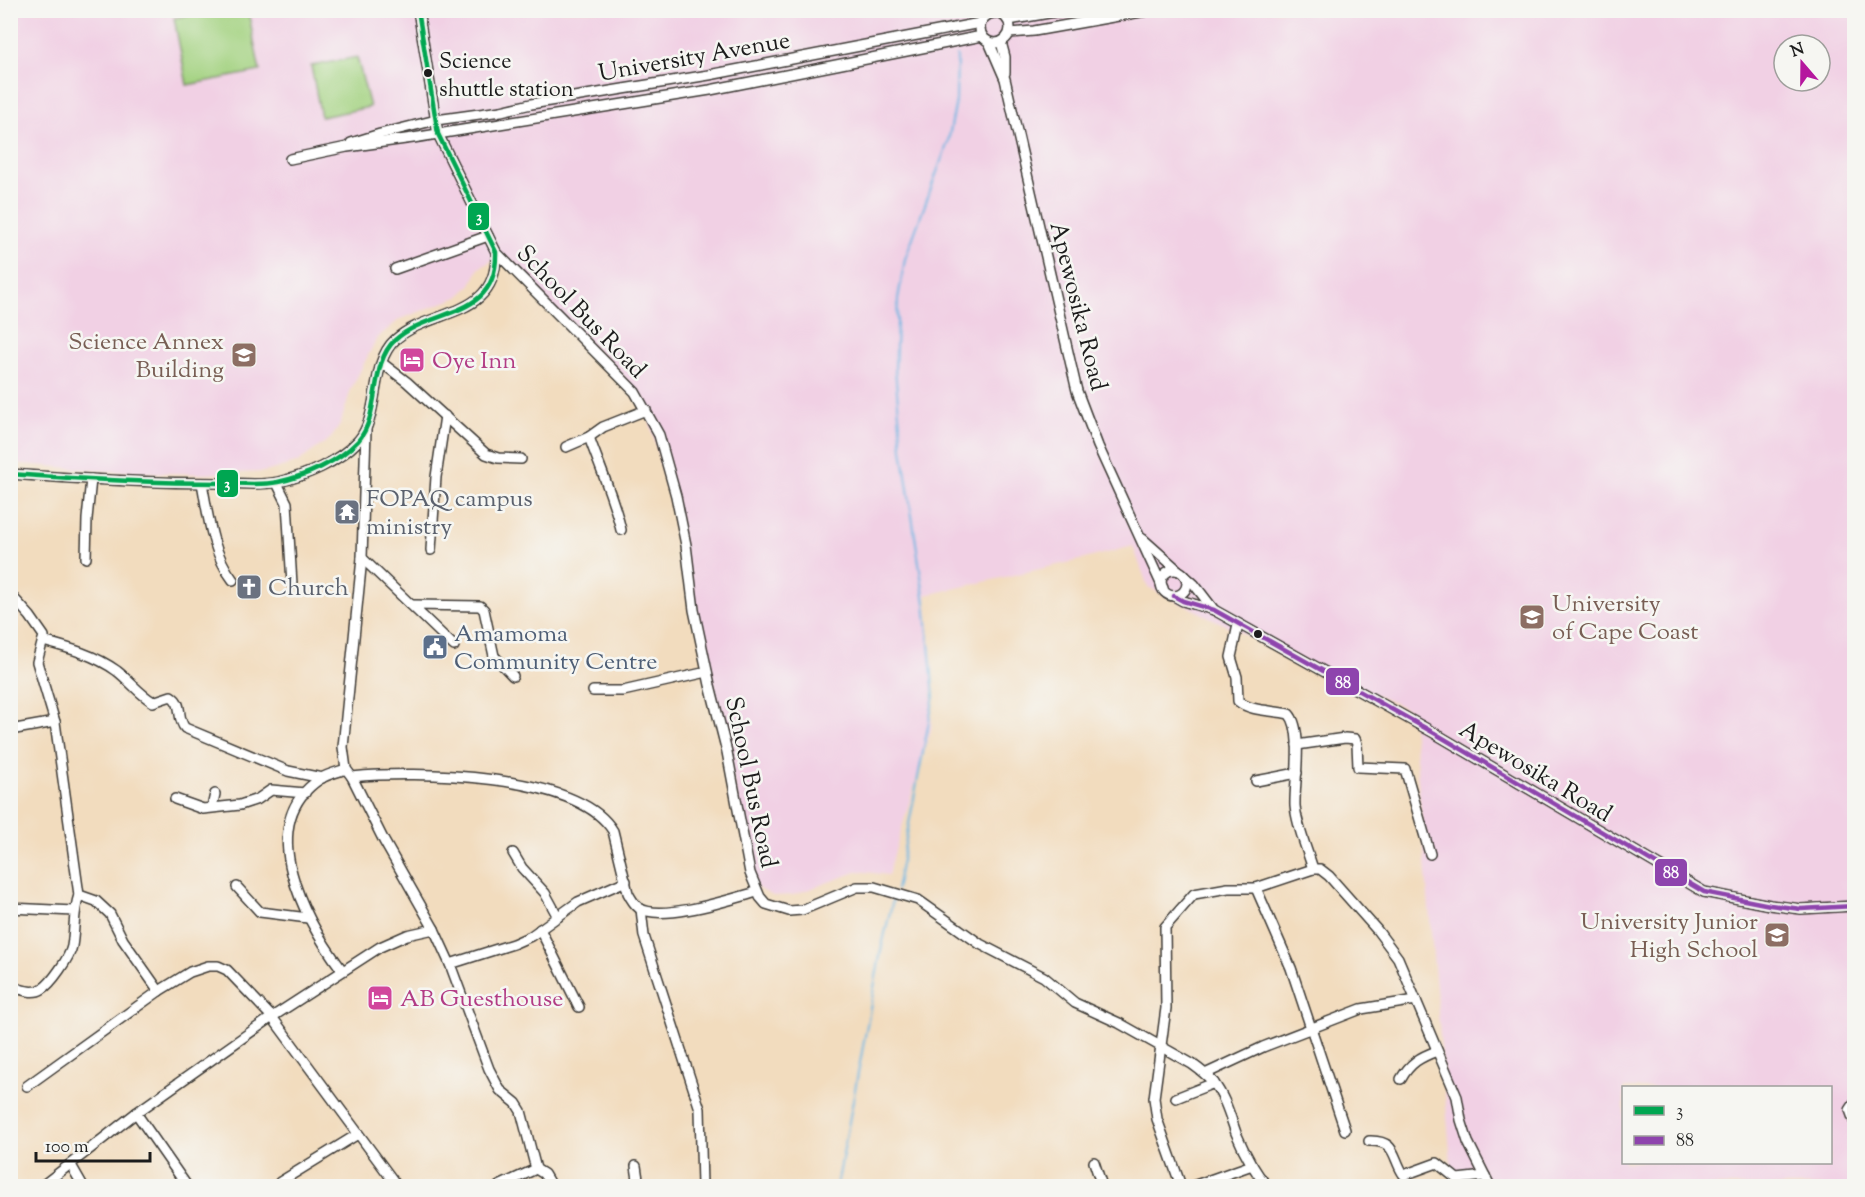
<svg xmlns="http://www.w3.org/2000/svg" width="1865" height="1197" viewBox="0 0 1865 1197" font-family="'Sorts Mill Goudy',serif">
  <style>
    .built { fill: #f1d0e4; fill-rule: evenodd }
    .green { fill: #a3d280; stroke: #60774e; stroke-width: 1.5 }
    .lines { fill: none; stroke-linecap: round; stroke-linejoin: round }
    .stream { stroke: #69b6e2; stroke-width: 2 }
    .street-casing { stroke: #3c3934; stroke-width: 12 }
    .street { stroke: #fff; stroke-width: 9 }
    .bus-1-casing { stroke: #f6f6f2; stroke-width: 9 }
    .bus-2-casing { stroke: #f6f6f2; stroke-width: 9 }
    .bus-1 { stroke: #00a651; stroke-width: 4.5 }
    .bus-2 { stroke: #8e44ad; stroke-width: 4.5 }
    .bus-dot { fill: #1c1c1c; stroke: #f6f6f2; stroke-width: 2 }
    .labels { text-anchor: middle; stroke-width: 5; stroke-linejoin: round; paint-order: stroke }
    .bus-label { font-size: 22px; fill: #1c1c1c; stroke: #f6f6f2; text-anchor: start }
    .street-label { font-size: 24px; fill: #1c1c1c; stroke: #f6f6f2 }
    .education-label { font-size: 24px; fill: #785e54; stroke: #f6f6f2; text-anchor: end }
    .hotel-label { font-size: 24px; fill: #b23c85; stroke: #f6f6f2; text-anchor: start }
    .worship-label { font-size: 24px; fill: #5b616d; stroke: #f6f6f2; text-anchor: start }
    .service-label { font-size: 24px; fill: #4e5e75; stroke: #f6f6f2; text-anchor: start }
    .line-badge { stroke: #f6f6f2; stroke-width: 2 }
    .badge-label { font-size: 16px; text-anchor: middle; font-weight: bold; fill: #fff }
  </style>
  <rect width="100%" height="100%" fill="#f6f6f2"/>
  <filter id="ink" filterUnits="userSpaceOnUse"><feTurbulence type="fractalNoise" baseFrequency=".0167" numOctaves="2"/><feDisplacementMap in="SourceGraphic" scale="12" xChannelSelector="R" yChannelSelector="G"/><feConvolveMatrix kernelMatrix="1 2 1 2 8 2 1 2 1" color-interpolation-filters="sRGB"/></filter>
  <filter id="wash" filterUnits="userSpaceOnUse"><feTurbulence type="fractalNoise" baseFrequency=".008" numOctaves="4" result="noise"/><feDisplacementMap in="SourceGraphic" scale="24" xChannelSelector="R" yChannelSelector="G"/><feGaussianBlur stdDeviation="1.35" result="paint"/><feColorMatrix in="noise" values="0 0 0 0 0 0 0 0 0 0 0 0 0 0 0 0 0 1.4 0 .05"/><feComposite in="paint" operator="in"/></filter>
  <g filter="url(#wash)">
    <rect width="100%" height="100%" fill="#f2dcbe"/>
    <!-- built -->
    <path class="built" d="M10,11H1854V1186H1453L1412,711L1256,640L1148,587L1133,546L1084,559L926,595L933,671L931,729L888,875L859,871L793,895L773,896L756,887L692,591L644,398L500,256L479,268L470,286L458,297L400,319L377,338L351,389L340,425L331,438L298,462L265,472L203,474L107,471L11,463ZM1784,45H1820V81H1784ZM1624,1088H1830V1162H1624Z"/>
    <!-- green -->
    <g class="green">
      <path d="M211,11H248L260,71L187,85L174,18Z"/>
      <path d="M357,57L370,107L321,117L311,66Z"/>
    </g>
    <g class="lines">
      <!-- stream -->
      <g class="stream">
        <path d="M954,10L955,19"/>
        <path d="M896,890L934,696L925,603L902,449L895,369L898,299L905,259L948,142L956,101L957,56"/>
        <path d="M837,1186L881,950L894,895"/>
      </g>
    </g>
  </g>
  <g filter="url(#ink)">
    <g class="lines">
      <!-- street casing -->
      <g class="street-casing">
        <g id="street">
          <circle cx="995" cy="28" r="15"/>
          <path d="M1009,20L1066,10"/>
          <path d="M1010,33L1034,31L1152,10"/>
          <path d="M989,42L1005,79L1077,391L1098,446L1163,588"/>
          <path d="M1001,42L1005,57V73"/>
          <path d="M351,143L380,134L436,120L501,111L531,104L709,75L980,23"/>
          <path d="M290,159L347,147L413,138L710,90L982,36"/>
          <path d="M496,252L635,392L659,435L676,496L686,545L694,610L710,685L727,752L750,873L760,897L766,904L789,911L802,910L857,887H874L918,900L980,944L1044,977L1075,1003L1119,1023L1192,1064C1199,1069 1207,1075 1213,1082C1225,1097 1230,1116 1236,1133C1244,1152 1254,1171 1267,1186"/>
          <path d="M395,269L488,236"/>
          <path d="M382,363L407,382L486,454L498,458L521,459"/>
          <path d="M366,430L362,558L343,747L346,769L352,777C413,771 578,772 613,831L628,893C631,899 634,904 639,908C661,922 732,899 757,892"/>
          <path d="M589,437C600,468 614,498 621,530"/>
          <path d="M566,447L589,437L603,427L646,410"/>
          <path d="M10,474C80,479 150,483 219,483C238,483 260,486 278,482C306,476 338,462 358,441C381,415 369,364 395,340C431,307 498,320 496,252L438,134L418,10"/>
          <path d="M202,483C208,515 212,553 233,580"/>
          <path d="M277,483L287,503L292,584"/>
          <path d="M1143,539L1179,571"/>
          <path d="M431,550L436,477L445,416"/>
          <path d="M86,558L87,519L91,479"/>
          <path d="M362,558L454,646"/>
          <circle cx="1174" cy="583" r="13"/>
          <path d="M1185,576L1194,584L1214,610"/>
          <path d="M10,594L30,616L44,636L37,662L55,722L79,895L96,901L110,914L123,940L159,991"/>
          <path d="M1174,596L1183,601L1214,610L1436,734L1704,892L1770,905L1801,909L1854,906"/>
          <path d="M412,605L480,606L484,610L494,656L513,676"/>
          <path d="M1238,625L1231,657L1237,677L1238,701C1251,712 1273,710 1289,714C1304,730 1294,784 1295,806C1297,827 1307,849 1313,869"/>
          <path d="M43,641C69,648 95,655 117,671C130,681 139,694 153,702L171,696C184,704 176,718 185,728L288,771L322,778"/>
          <path d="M593,691H623L707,672"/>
          <path d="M10,730L55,722"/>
          <path d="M1297,745L1345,738L1355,739L1357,744L1358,767L1405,769L1430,854"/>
          <path d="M352,777L384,841L434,929"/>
          <path d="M1256,781L1297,773"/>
          <path d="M175,799L203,809L240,805L258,799L271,790L305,793"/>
          <path d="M212,807L215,794"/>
          <path d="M513,853L522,868L545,893L558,917"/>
          <path d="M237,887L260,912L308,918"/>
          <path d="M1256,888L1291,968L1345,1130"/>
          <path d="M10,908L74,911"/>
          <path d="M641,909L644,936L700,1109L702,1186"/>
          <path d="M540,929L579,1007"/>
          <path d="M450,964L513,944L531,936L578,902L626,881"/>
          <path d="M342,970C306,922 252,824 320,779C327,774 338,772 346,769"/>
          <path d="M10,986C20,989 33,995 42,989C51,984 70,957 72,946C75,929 73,912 79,895"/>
          <path d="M1205,1074L1263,1047L1361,1009L1416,1000"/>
          <path d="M1401,1079C1410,1063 1420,1057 1437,1051"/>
          <path d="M27,1086L159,991L190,972L208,966H218L227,970L272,1017L136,1113L42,1186"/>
          <path d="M1176,1098L1214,1083"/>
          <path d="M1854,1104L1850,1110L1854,1121"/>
          <path d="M136,1113L187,1186"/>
          <path d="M1369,1141C1397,1140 1392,1158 1404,1175L1437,1163L1457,1179L1485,1176"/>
          <path d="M1094,1162L1102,1186"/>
          <path d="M71,1165L83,1186"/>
          <path d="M636,1166L639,1186"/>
          <path d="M277,1186L280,1182L358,1134"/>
          <path d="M397,1186L272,1017L380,947L407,935L434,929L450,964L489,1069L500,1090L516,1103L521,1111L536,1169L544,1174L551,1186"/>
          <path d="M499,1186L536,1169"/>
          <path d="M1181,1186L1157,1119L1154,1098L1166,1008L1165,927L1194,894L1228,888H1256L1313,869H1320L1329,876L1377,930L1398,958L1457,1097L1461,1120L1468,1142L1490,1186"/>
          <path d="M1193,1186L1252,1165"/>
        </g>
      </g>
      <!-- street -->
      <use href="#street" class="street"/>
      <!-- bus-1 casing -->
      <g class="bus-1-casing">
        <path id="bus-1" d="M10,474C80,479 150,483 219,483C238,483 260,486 278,482C306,476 338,462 358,441C381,415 369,364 395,340C431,307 498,320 496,252L438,134L418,10"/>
      </g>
      <!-- bus-2 casing -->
      <g class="bus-2-casing">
        <path id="bus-2" d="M1174,596L1183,601L1214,610L1436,734L1704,892L1770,905L1801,909L1854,906"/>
      </g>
      <!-- bus-1 -->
      <use href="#bus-1" class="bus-1"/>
      <!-- bus-2 -->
      <use href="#bus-2" class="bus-2"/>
    </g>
  </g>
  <!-- icons -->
  <defs>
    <g id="school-square" transform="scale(1.35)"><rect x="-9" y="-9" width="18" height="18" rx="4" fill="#8d6e63" stroke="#f6f6f2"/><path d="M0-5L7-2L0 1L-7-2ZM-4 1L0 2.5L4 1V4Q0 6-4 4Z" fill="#fff"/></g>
    <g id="hotel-square" transform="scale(1.35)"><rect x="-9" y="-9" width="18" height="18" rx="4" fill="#d1479c" stroke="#f6f6f2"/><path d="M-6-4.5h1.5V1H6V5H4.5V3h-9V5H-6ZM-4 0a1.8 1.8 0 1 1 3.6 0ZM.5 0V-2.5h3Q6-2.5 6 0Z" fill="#fff"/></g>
    <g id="temple-square" transform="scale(1.35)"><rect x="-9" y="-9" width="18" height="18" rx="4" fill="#6b7280" stroke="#f6f6f2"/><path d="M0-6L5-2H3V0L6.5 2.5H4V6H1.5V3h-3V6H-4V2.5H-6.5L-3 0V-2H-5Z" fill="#fff"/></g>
    <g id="church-square" transform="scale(1.35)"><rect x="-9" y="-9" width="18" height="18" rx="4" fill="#6b7280" stroke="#f6f6f2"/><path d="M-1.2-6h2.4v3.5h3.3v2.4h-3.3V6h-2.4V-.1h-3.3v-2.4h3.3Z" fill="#fff"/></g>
    <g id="university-square" transform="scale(1.35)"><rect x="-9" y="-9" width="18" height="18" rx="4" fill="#8d6e63" stroke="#f6f6f2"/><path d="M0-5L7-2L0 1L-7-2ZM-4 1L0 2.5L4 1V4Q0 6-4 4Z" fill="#fff"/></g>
    <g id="civic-square" transform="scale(1.35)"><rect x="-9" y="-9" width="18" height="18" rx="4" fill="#5c6f8a" stroke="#f6f6f2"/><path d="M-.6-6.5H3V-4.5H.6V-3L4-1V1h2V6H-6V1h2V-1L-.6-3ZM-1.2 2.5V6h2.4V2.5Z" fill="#fff"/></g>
  </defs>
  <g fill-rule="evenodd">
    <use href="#school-square" x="244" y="355"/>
    <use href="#hotel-square" x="412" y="360"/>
    <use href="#temple-square" x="347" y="512"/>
    <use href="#church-square" x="249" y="587"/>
    <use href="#university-square" x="1532" y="617"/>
    <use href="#civic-square" x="435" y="647"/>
    <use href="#school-square" x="1777" y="935"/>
    <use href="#hotel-square" x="380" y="998"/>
  </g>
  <!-- markers -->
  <g class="bus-dot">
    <circle cx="428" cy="73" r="5"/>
    <circle cx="1258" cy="634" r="5"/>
  </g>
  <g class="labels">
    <!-- bus labels -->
    <g class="bus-label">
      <text x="439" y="68">Science<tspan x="439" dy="28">shuttle station</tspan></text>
    </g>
    <!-- street labels -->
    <g class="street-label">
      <text transform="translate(694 56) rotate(-10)" y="8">University Avenue</text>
      <text transform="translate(1079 306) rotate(76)" y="8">Apewosika Road</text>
      <text transform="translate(582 311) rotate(46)" y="8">School Bus Road</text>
      <text transform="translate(1536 771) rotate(31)" y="8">Apewosika Road</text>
      <text transform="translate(752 782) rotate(78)" y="8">School Bus Road</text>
    </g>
    <!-- education labels -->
    <g class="education-label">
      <text x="224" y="349">Science Annex<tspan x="224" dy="28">Building</tspan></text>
      <text x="1552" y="611" text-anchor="start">University<tspan x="1552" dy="28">of Cape Coast</tspan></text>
      <text x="1758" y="929">University Junior<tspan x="1758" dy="28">High School</tspan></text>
    </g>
    <!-- hotel labels -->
    <g class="hotel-label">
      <text x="432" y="368">Oye Inn</text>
      <text x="400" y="1006">AB Guesthouse</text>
    </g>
    <!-- worship labels -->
    <g class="worship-label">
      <text x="366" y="506">FOPAQ campus<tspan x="366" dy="28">ministry</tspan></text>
      <text x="268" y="595">Church</text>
    </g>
    <!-- service labels -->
    <g class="service-label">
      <text x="454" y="641">Amamoma<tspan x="454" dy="28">Community Centre</tspan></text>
    </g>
  </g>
  <g class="line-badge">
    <rect x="467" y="202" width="23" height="29" rx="6" fill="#00a651"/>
    <rect x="216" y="469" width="23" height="29" rx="6" fill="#00a651"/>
    <rect x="1325" y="667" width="35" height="29" rx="6" fill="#8e44ad"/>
    <rect x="1654" y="858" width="34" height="29" rx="6" fill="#8e44ad"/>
  </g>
  <g class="badge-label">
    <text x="479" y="222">3</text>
    <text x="227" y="489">3</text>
    <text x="1343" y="688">88</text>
    <text x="1671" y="878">88</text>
  </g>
  <!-- margin -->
  <rect width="1865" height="1197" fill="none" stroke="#f6f6f2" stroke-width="36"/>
  <!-- legend -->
  <rect x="1622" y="1086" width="210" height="78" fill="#f6f6f2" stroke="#9f9f9c" stroke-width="1.5"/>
  <rect x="1634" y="1106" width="30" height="9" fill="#00a651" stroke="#9f9f9c" stroke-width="1.5"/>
  <text x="1676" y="1116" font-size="18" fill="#1c1c1c">3</text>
  <rect x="1634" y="1136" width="30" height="9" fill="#8e44ad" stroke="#9f9f9c" stroke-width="1.5"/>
  <text x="1676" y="1146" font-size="18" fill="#1c1c1c">88</text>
  <!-- north arrow -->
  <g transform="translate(1802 63) rotate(340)"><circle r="28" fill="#f6f6f2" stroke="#9f9f9c" stroke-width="1.5"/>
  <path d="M0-4.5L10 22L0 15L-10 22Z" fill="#b5179e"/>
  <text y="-9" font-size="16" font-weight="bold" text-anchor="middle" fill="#1c1c1c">N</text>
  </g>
  <!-- scale -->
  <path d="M36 1152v9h114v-9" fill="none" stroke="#1c1c1c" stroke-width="3"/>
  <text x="45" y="1152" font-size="18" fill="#1c1c1c" stroke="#f6f6f2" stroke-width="4.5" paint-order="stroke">100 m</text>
</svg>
